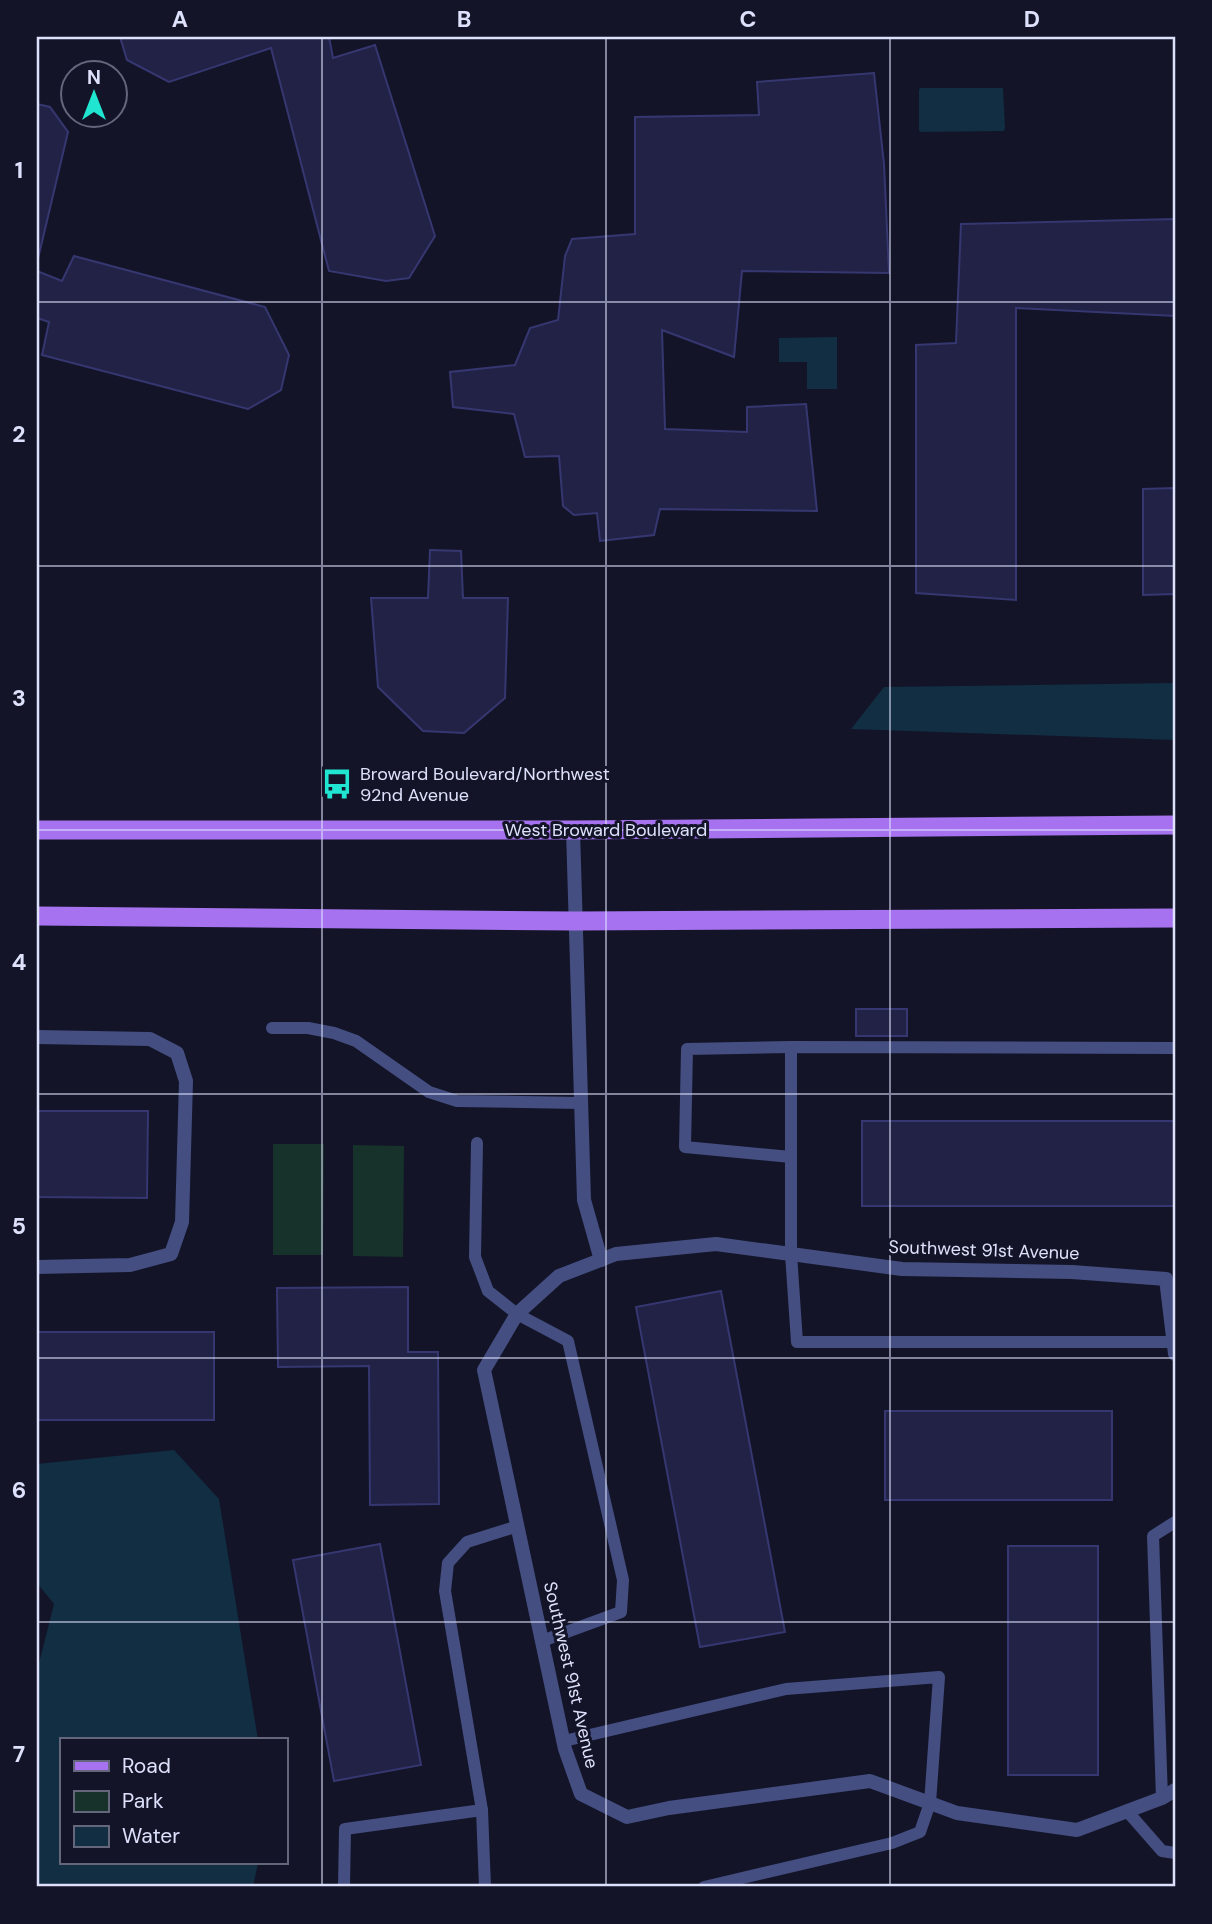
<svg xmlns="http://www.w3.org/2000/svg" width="1212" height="1924" viewBox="0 0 1212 1924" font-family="'DM Sans',sans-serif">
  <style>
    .green { fill: #17312b }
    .water { fill: #112e43 }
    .building { fill: #222247; stroke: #363770; stroke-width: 2 }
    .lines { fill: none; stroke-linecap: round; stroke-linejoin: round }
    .service { stroke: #444e81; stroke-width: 12 }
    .minor { stroke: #444e81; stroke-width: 14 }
    .primary { stroke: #a672ef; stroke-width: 19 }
    .grid { fill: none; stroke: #dee1fb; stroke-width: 2; stroke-opacity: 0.55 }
    .labels { text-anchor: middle; stroke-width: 6; stroke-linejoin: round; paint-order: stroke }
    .poi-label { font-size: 18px; fill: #dee1fb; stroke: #131428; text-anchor: start }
    .street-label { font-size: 18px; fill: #dee1fb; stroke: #131428 }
    .neatline { fill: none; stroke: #dee1fb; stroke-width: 2.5 }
    .grid-label { font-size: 23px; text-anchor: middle; font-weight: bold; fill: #dee1fb }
  </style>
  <rect width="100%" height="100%" fill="#131428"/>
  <!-- green -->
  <g class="green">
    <path d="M273,1144H324L323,1255H273Z"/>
    <path d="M353,1145L404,1146L403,1257L353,1256Z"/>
  </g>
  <!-- water -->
  <g class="water">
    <path d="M920,88H1003L1005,128L1004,131L920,132L919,130V90Z"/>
    <path d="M837,337V389H807V362H779V338Z"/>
    <path d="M1175,683V740L851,729L884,687Z"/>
    <path d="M174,1450L219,1499L258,1740H61V1863H258L253,1887H37V1671L54,1604L37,1583V1464Z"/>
  </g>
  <!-- building -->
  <g class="building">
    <path d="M120,37H329L333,58L375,45L435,236L409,278L386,281L329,271L271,48L169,82L127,60Z"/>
    <path d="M874,73L884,164L889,273L742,271L734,357L662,330L665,429L747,432V407L806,404L817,511L660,509L654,535L600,541L597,513L574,515L563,506L559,456L525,457L514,414L453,407L450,372L515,365L530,328L558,320L565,256L572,239L635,234V117L759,115L757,82Z"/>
    <path d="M37,104L50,107L68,132L37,263Z"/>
    <path d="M1175,219V316L1016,308V600L916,593V345L956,343L961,224Z"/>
    <path d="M74,256L265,307L289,355L281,390L248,409L42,355L49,322L37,318V271L62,281Z"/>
    <path d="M1175,488V594L1143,595V489Z"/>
    <path d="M430,550L461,551L463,598H508L505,698L464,733L423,731L378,687L371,598H428Z"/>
    <rect x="856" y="1009" width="51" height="27"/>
    <path d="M37,1111H148L147,1198L37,1197Z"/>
    <rect x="862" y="1121" width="313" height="85"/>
    <path d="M408,1287V1352H438L439,1504L370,1505L369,1366L278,1367L277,1288Z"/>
    <path d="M721,1291L785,1632L700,1647L636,1307Z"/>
    <rect x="37" y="1332" width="177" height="88"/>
    <rect x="885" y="1411" width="227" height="89"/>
    <path d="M380,1544L421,1765L334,1781L293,1560Z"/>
    <rect x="1008" y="1546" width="90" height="229"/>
  </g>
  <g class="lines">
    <!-- service -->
    <g class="service">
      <path d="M272,1028H308L334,1033L356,1041L429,1092L457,1101L580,1103"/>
      <path d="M791,1047L687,1049L685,1147L791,1157"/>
      <path d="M1175,1048L791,1047V1254L797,1342H1175"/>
      <path d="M477,1143L475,1257L488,1291L517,1314L568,1341L623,1580L621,1612L542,1641"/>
      <path d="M564,1741L786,1689L939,1677L930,1803L920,1832L892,1843L704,1887"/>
      <path d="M1162,1798L1153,1536L1175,1522"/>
      <path d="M482,1810L485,1887"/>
      <path d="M1127,1811L1162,1851L1175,1853"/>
      <path d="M344,1887L345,1829L482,1810L445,1591L448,1563L467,1542L518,1526"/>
    </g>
    <!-- minor -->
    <g class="minor">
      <path d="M573,830L584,1200L601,1260"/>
      <path d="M37,1037L150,1039L177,1053L186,1081L182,1222L171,1254L130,1265L37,1267"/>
      <path d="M1175,1354L1166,1279L1072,1272L902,1269L716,1244L616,1254L559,1276L517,1314L484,1370L565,1749L581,1794L627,1817L669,1808L870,1781L957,1813L1077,1830L1162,1798L1175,1790"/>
    </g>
    <!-- primary -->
    <g class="primary">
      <path d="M37,830H573L1175,825"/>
      <path d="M37,916L574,921L1175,918"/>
    </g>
  </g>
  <!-- grid -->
  <path class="grid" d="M322,37V1887M606,37V1887M890,37V1887M37,302H1175M37,566H1175M37,830H1175M37,1094H1175M37,1358H1175M37,1622H1175"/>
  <!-- icons -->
  <defs>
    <g id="bus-bare" transform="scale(2.415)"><path d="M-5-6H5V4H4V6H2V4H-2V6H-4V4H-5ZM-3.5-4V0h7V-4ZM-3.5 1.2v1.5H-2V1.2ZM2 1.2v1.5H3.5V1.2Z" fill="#20e5d1" stroke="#131428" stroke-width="2.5" paint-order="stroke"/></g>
  </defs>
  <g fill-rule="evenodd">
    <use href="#bus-bare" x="337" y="784"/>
  </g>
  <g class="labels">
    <!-- poi labels -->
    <g class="poi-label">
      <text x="360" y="780">Broward Boulevard/Northwest<tspan x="360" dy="21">92nd Avenue</tspan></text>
    </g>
    <!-- street labels -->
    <g class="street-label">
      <text x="606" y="836">West Broward Boulevard</text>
      <text transform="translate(984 1250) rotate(2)" y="6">Southwest 91st Avenue</text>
      <text transform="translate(571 1675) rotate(77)" y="6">Southwest 91st Avenue</text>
    </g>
  </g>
  <!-- border -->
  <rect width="1212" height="1924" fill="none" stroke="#131428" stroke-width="77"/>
  <!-- legend -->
  <rect x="60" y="1738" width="228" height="126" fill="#131428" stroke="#64667c" stroke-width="2"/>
  <rect x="74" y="1761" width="35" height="10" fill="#a672ef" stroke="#64667c" stroke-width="2"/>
  <text x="122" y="1773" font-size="21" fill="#dee1fb">Road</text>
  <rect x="74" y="1791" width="35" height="21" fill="#17312b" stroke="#64667c" stroke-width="2"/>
  <text x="122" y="1808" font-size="21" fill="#dee1fb">Park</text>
  <rect x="74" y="1826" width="35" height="21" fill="#112e43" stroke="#64667c" stroke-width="2"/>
  <text x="122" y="1843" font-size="21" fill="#dee1fb">Water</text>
  <!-- north arrow -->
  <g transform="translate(94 94)"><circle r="33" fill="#131428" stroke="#64667c" stroke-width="2"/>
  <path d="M0-5L12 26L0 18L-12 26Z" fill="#20e5d1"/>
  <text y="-10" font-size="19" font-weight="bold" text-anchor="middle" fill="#dee1fb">N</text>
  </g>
  <rect x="38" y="38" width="1136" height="1847" class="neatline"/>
  <g class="grid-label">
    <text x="180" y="27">A</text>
    <text x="464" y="27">B</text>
    <text x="748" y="27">C</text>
    <text x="1032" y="27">D</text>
    <text x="19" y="178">1</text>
    <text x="19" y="442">2</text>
    <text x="19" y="706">3</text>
    <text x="19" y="970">4</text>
    <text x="19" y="1234">5</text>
    <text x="19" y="1498">6</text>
    <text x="19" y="1762">7</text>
  </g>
</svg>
